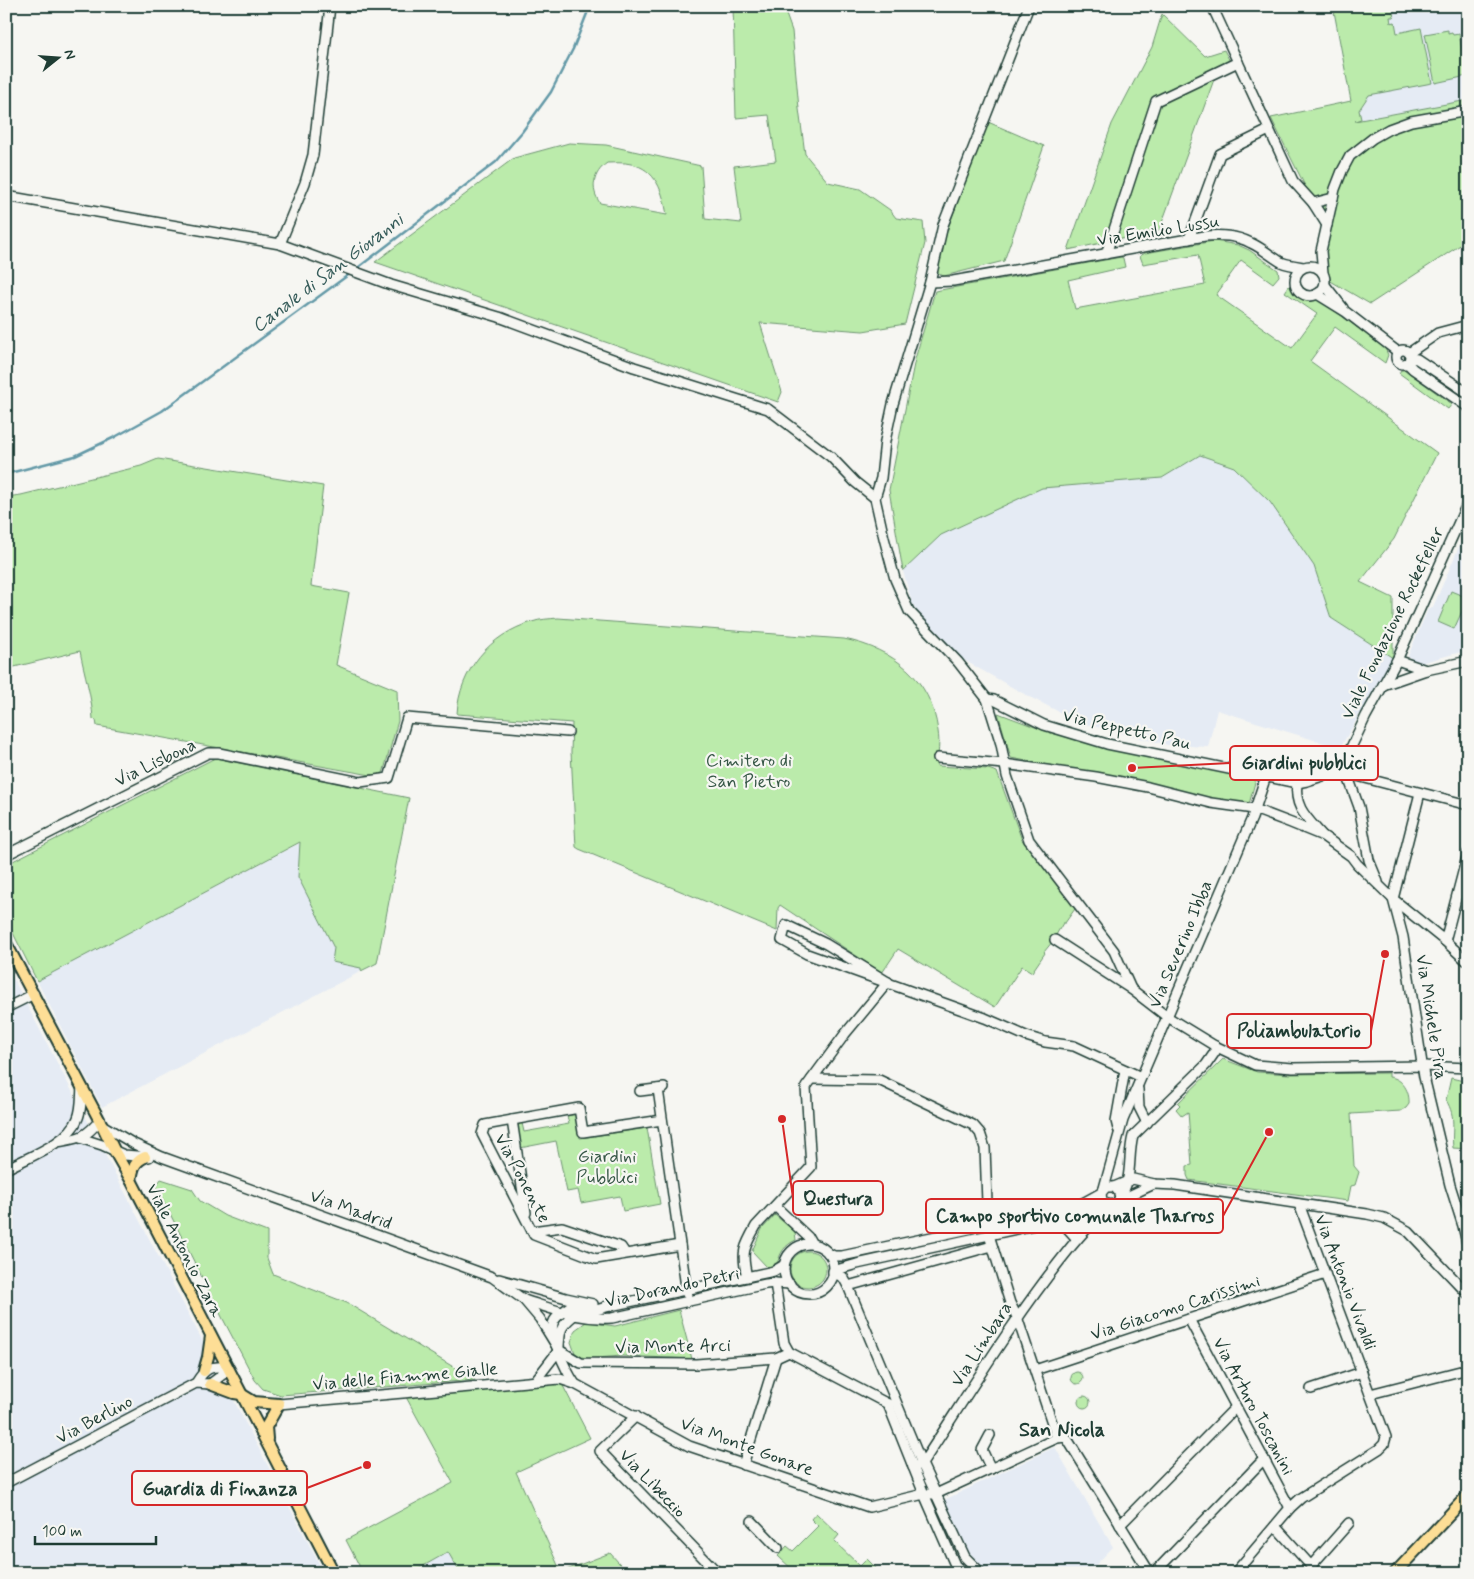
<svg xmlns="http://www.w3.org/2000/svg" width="1474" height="1579" viewBox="0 0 1474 1579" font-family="Mynerve,sans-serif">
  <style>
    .built { fill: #e5ebf4 }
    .green { fill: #bbebab; stroke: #6d9470; fill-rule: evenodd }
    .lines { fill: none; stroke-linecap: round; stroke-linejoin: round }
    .stream { stroke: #6499a7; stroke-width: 2.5 }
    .minor-casing { stroke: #1f3d34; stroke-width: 12 }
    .major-casing { stroke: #1f3d34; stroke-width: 14 }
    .minor { stroke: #f6f6f2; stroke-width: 9 }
    .major { stroke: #fdde96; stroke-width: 10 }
    .labels { text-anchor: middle; stroke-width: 4.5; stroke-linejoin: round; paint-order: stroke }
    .street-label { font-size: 18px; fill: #1f3d34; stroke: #f6f6f2 }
    .park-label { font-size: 18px; fill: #365746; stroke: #f6f6f2 }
    .water-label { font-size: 19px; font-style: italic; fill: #365c5a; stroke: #f6f6f2 }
    .quarter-label { font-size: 20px; font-weight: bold; fill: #1f3d34; stroke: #f6f6f2 }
    .leader { fill: none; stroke: #d62828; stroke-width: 2 }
    .callout-dot { fill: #d62828; stroke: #f6f6f2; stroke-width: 2 }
    .callout { fill: #f6f6f2; stroke: #d62828; stroke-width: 2 }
    .callout-label { font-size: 19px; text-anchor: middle; font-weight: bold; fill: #1f3d34 }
  </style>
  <rect width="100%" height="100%" fill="#f6f6f2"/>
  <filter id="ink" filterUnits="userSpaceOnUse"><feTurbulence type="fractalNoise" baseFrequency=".02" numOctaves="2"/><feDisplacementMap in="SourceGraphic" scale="10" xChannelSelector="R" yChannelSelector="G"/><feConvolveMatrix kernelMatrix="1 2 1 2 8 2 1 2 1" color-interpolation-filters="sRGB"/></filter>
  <g filter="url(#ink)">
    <!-- built -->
    <g class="built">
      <path d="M1332,6H1468V100L1355,121Z"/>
      <path d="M1200,455L1234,467L1270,502L1314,566L1331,618L1393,658L1340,748L1217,710L1208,747L1168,745L1081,723L1026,695L962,659L917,611L912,603L903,571L941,535L1042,488L1162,478Z"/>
      <path d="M1468,526V650L1417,664L1408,656L1428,609L1433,607Z"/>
      <path d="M391,795L409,798L377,963L102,1107L37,981Z"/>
      <path d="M6,965L154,1248L324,1573H6Z"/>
      <path d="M1055,1447L1113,1547L1088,1573H988L966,1552L944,1500Z"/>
      <path d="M449,1552L460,1573H411Z"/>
    </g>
    <!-- green -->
    <g class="green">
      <path d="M733,6H783L792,31L799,109L805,154L828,182L860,189L890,210L896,218L923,222L925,243L905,324L863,331L760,323L782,392L778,402L375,262L514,158L569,143L606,145L701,166L705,219L741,223L734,166L776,161L769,115L736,118ZM607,163C614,163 624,162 631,164C656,169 663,192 667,215L600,203C590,189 593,173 607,163Z"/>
      <path d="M1333,6H1395L1392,7L1394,17H1390L1391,23L1395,22L1397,33L1421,28L1432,83L1369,95L1359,110L1361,119L1355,121L1468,100V240L1370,304L1322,276L1325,252L1321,218L1271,118L1351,101Z"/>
      <path d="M1162,14L1205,56L1224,50L1233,67L1216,74L1159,231L1068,250L1112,124L1152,47Z"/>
      <path d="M1448,30V33L1452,32L1453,35L1459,34L1467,76L1435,83L1425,34Z"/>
      <path d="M988,122L1044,146L1004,261L944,276L939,274L936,269L948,228Z"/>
      <path d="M1214,241L1238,245L1249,250L1278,270L1279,276L1273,283L1241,260L1216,295L1292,348L1317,314L1285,292L1289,286L1294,283H1297L1385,348L1388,355L1385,363L1335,327L1310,361L1437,453L1394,539L1360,582L1393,598V658L1331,618L1314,566L1270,502L1234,467L1200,455L1162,478L1042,488L941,535L903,571L889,490L915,359L935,291L1121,257L1123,258L1125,267L1068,280L1075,309L1205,285L1198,255L1143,264L1140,256L1145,253Z"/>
      <path d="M1401,370H1405L1452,404L1448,409L1399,373Z"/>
      <path d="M158,459L323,486L311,586L349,593L336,665L397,690L398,721L382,777L97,726L96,720L93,719C92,697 84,673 80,651L6,669V497L21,495L141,466Z"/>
      <path d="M1451,591L1468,598L1454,629L1438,622Z"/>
      <path d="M558,618L844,639C893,649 931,678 938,731C940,743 938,754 937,766L988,769L997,772L1022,840L1077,906L1065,923H1063L1056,935L1057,936L1044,952L1045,953L1032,972L1022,966L995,1007L898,949L882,973L780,905L778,908L777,931L579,849L576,847L571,752L572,723L457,714C459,671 490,634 532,622C540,619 549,619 558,618Z"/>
      <path d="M998,713L1043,730L1107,749L1256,779L1249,804L1211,799L1148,784L1011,758Z"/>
      <path d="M215,758L409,798L377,963L361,971V968L332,962L334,948L298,877L300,842L37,981L6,919V866L9,863Z"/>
      <path d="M1223,1059L1257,1072L1290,1074L1389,1073V1077C1403,1078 1410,1092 1409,1104L1406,1108L1401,1111L1351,1114L1354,1166L1359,1172L1355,1185L1351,1186L1348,1201L1189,1180L1187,1175V1166L1192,1165L1188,1112L1182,1116L1176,1109L1180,1105L1178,1103Z"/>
      <path d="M1451,1078L1468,1082V1149L1453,1148C1451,1129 1457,1118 1446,1100Z"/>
      <path d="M576,1114L580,1138L647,1128L660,1204L623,1211L620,1196L581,1203L578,1190L567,1192L556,1141L520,1148L515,1125L522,1123L524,1132L569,1124L567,1116Z"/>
      <path d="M161,1179L192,1189L200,1201L225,1216L267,1232V1258L273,1274L347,1303L475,1380L281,1395L263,1389L255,1380L223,1319L156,1186Z"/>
      <path d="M775,1215L795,1232L796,1240C785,1245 780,1252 777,1265L767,1267L752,1251L762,1229Z"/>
      <circle cx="808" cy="1269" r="18"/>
      <path d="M679,1310L692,1359L622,1356L584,1359L575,1353L571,1342L575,1330L586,1322L615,1326Z"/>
      <circle cx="1077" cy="1378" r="6"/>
      <path d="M561,1382L590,1438L516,1472L561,1572L610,1553L628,1573H460L448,1552L411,1573H363L346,1540L453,1483L406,1397Z"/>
      <circle cx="1084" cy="1402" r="6"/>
      <path d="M816,1513L839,1535L834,1541L860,1566L867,1559L881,1573H796L778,1556L787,1546L793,1551L818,1526L811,1519Z"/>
    </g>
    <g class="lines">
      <!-- stream -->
      <g class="stream">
        <path d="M355,270L496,162L522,132L551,92L573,49L590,6"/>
        <path d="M6,474L75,456L115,437L162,411L351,273"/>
      </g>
      <!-- minor casing -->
      <g class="minor-casing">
        <g id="minor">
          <path d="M330,6L313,155L305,183L280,244L391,285L499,317L634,367L768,409L831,457L855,482L875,498"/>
          <path d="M1029,6L943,225L930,282L893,404L885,441L881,478L875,498L884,538L895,579L909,611L958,662L987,699L1001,744L1007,776L1029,840L1114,951L1131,989"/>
          <path d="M1212,6L1293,181L1313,203L1327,225"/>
          <path d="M6,196L280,244"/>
          <path d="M1313,203L1333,198"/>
          <path d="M1189,239L1220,154L1269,130"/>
          <path d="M1106,254L1156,101L1238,62"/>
          <circle cx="1310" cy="281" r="15"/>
          <path d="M1323,273L1321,251L1335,189L1342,171L1350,156L1373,138L1389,129L1411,121L1468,111"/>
          <path d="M930,282L953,281L1205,236C1221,235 1236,235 1251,243C1262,248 1271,256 1281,262C1288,265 1297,266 1304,267"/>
          <path d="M1325,285L1343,308"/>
          <path d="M1317,294L1346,312L1398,352"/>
          <circle cx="1403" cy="357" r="7"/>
          <path d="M1409,353L1438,333L1468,325"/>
          <path d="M1410,358L1417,359L1468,393"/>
          <path d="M1407,363L1413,369L1468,407"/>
          <path d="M1397,660L1426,670"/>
          <path d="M1383,685L1426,670L1468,661"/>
          <path d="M987,699L994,700L1044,725L1107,744L1297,783L1307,781L1338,771L1468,805"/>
          <path d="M938,758L1004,764L1096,777L1148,787L1211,803L1254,809L1291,823L1323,836L1351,856L1357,864L1393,899L1445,941L1468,962"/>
          <path d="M1347,770V774L1359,807L1369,860L1378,882"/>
          <path d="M1338,771L1346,758L1366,716L1397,660L1468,502"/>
          <path d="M1297,783C1294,807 1306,817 1321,834"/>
          <path d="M1420,793L1393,899L1403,937L1424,1077L1450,1185L1463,1226L1468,1248"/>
          <path d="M6,855L208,753H219L360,782L389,778L407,718L568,732"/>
          <path d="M1055,940L1131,989L1166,1016L1215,1046L1255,1065L1293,1068L1422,1066L1468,1068"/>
          <path d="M1445,941L1468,853"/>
          <path d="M888,982L826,944L786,925L782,940L807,954L985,1018L1026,1036L1045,1042L1074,1046L1141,1077"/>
          <path d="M6,1008L34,994"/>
          <path d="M812,1079L879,1080L973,1125L980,1133L985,1148L987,1203L991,1224"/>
          <path d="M658,1089L687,1294"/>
          <path d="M1138,1089L1139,1107L1147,1123"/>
          <path d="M640,1091L664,1088"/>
          <path d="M512,1120L526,1213"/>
          <path d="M662,1120L583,1132L579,1108L485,1125L482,1134L534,1235L596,1259L680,1245"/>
          <path d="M102,1125L134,1144L162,1157L492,1277L524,1300L540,1319L559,1350L581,1363L696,1364L776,1358L789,1352"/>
          <path d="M1118,1129L1116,1121L1125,1070"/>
          <path d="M80,1138L102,1145L124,1155L149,1157"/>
          <path d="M58,1142C80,1138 85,1138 100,1120"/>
          <path d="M6,1169C28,1157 69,1143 78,1118C82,1108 81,1097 82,1087"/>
          <path d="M1114,1187L1133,1179L1154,1184L1175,1185L1367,1214L1384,1218L1408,1231L1468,1294"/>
          <path d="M1104,1188L1123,1120L1252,818L1266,776"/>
          <path d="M1119,1199C1134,1177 1127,1159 1133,1136L1206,1065L1215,1052V1046"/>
          <path d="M1118,1201L1154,1184"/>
          <path d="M775,1206L808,1237L812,1244"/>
          <path d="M1060,1220L1077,1239"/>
          <path d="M532,1231L562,1227L621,1247L625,1253"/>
          <path d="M989,1235L1010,1303L1017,1317L1057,1438L1066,1437L1150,1573"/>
          <circle cx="809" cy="1269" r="25"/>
          <path d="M828,1253L834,1256H842L1063,1209L1081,1204L1101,1193"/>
          <path d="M833,1271L857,1264L1085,1214L1094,1212L1104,1203"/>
          <path d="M833,1273L843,1277L848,1286L922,1464L965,1557L981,1573"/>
          <path d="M747,1277C741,1252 744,1247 756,1226L811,1167L806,1087L845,1034L888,982"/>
          <path d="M499,1279L566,1298L593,1304"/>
          <path d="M775,1283L784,1343L789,1352L888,1404"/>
          <path d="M848,1286L992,1246"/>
          <path d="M524,1300C556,1310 578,1320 612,1318L766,1284L775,1283L790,1284"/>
          <path d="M606,1306H610L774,1271L784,1265"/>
          <path d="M610,1306L596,1310L569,1307C564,1311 557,1315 554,1321C547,1333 567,1372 575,1384L689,1446L869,1507L924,1494H936L1057,1438"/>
          <path d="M1189,1319L1290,1508"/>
          <path d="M559,1347C560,1330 560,1327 573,1316"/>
          <path d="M1035,1370L1325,1274"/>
          <path d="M535,1381L559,1350"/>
          <path d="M1311,1389L1362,1372"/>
          <path d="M1370,1394L1468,1369"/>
          <path d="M279,1404L560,1379L575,1384"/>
          <path d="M888,1404L924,1494L955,1565L964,1573"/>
          <path d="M636,1416L600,1451L718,1573"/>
          <path d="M990,1435L982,1450L991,1469"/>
          <path d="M743,1465L776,1358"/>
          <path d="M913,1467L922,1464C970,1391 1015,1316 1070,1248C1079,1237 1088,1226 1099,1217C1104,1212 1115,1207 1119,1200C1121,1194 1118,1190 1114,1187H1106L1101,1193L1102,1201L1109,1205L1115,1204"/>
          <path d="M6,1483L196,1383L210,1384L222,1375L227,1367C210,1366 205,1368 196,1383"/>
          <path d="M752,1521L778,1548"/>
          <path d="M1120,1525L1236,1407"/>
          <path d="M1275,1526L1311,1566V1573"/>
          <path d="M1311,1566L1349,1523"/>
          <path d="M1154,1573L1264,1459"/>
          <path d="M1235,1573L1290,1508L1301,1498L1379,1449L1384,1444L1386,1437L1299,1204"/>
        </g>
      </g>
      <!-- major casing -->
      <g class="major-casing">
        <g id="major">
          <path d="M6,943L102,1125L115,1152L131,1180L334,1573"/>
          <path d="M131,1180C133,1168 134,1162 145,1157"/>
          <path d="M204,1371L208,1357L211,1336"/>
          <path d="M210,1384L234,1393L241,1394L254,1402L279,1404L266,1427L267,1439"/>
          <path d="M1395,1573L1468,1495"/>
        </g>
      </g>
      <!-- minor -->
      <use href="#minor" class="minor"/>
      <!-- major -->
      <use href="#major" class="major"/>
    </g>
  </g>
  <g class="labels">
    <!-- street labels -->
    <g class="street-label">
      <text transform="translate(1158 230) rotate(-9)" y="6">Via Emilio Lussu</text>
      <text transform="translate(1392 623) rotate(-64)" y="6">Viale Fondazione Rockefeller</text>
      <text transform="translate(1127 729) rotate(13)" y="6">Via Peppetto Pau</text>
      <text transform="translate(155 762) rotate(-26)" y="6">Via Lisbona</text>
      <text transform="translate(1180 944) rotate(-67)" y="6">Via Severino Ibba</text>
      <text transform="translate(1432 1017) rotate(81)" y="6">Via Michele Pira</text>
      <text transform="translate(523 1178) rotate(62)" y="6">Via Ponente</text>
      <text transform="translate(351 1209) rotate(20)" y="6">Via Madrid</text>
      <text transform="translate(185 1250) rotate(63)" y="6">Viale Antonio Zara</text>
      <text transform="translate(1346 1282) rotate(69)" y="6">Via Antonio Vivaldi</text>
      <text transform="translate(672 1287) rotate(-12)" y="6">Via Dorando Petri</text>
      <text transform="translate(1175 1307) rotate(-18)" y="6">Via Giacomo Carissimi</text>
      <text transform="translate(981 1344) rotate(-57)" y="6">Via Limbara</text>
      <text transform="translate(673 1346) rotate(-1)" y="6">Via Monte Arci</text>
      <text transform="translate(405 1376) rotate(-5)" y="6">Via delle Fiamme Gialle</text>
      <text transform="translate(1254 1406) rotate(62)" y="6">Via Arturo Toscanini</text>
      <text transform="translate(94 1419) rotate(-28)" y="6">Via Berlino</text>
      <text transform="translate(747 1446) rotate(20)" y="6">Via Monte Gonare</text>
      <text transform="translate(653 1483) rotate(46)" y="6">Via Libeccio</text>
    </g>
    <!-- park labels -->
    <g class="park-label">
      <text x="749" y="766">Cimitero di<tspan x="749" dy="21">San Pietro</tspan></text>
      <text x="607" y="1162">Giardini<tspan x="607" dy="21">Pubblici</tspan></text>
    </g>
    <!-- water labels -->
    <g class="water-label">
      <text transform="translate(327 272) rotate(-37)" y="7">Canale di San Giovanni</text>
    </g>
    <!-- quarter labels -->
    <g class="quarter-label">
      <text x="1062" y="1436">San Nicola</text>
    </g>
  </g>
  <!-- callouts -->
  <path class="leader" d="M1132 768L1230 763M1385 954L1371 1031M782 1119L793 1198M1269 1132L1223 1216M367 1465L307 1488"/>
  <g class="callout-dot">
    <circle cx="1132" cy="768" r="5"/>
    <circle cx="1385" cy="954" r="5"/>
    <circle cx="782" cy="1119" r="5"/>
    <circle cx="1269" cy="1132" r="5"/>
    <circle cx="367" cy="1465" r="5"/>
  </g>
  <g class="callout">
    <rect x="1230" y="746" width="148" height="34" rx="5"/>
    <rect x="1227" y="1014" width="144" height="34" rx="5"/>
    <rect x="793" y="1181" width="90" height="34" rx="5"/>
    <rect x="926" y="1199" width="297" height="34" rx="5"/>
    <rect x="132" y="1471" width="175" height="34" rx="5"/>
  </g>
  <g class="callout-label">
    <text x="1304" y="769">Giardini pubblici</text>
    <text x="1299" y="1037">Poliambulatorio</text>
    <text x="838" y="1205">Questura</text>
    <text x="1075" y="1222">Campo sportivo comunale Tharros</text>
    <text x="220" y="1495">Guardia di Finanza</text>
  </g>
  <!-- margin -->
  <rect width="1474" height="1579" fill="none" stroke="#f6f6f2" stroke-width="25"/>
  <rect x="12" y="12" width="1449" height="1554" fill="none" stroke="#1f3d34" stroke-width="2" filter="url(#ink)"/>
  <!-- north arrow -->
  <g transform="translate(58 58) rotate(73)" stroke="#f6f6f2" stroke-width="4" paint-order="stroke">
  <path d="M0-4L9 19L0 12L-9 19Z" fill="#1f3d34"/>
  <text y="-8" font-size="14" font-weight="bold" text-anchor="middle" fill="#1f3d34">N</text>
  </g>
  <!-- scale -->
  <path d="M35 1536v8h121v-8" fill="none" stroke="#1f3d34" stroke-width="2.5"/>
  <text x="42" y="1536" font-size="15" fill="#1f3d34" stroke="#f6f6f2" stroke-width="4" paint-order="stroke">100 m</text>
</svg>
